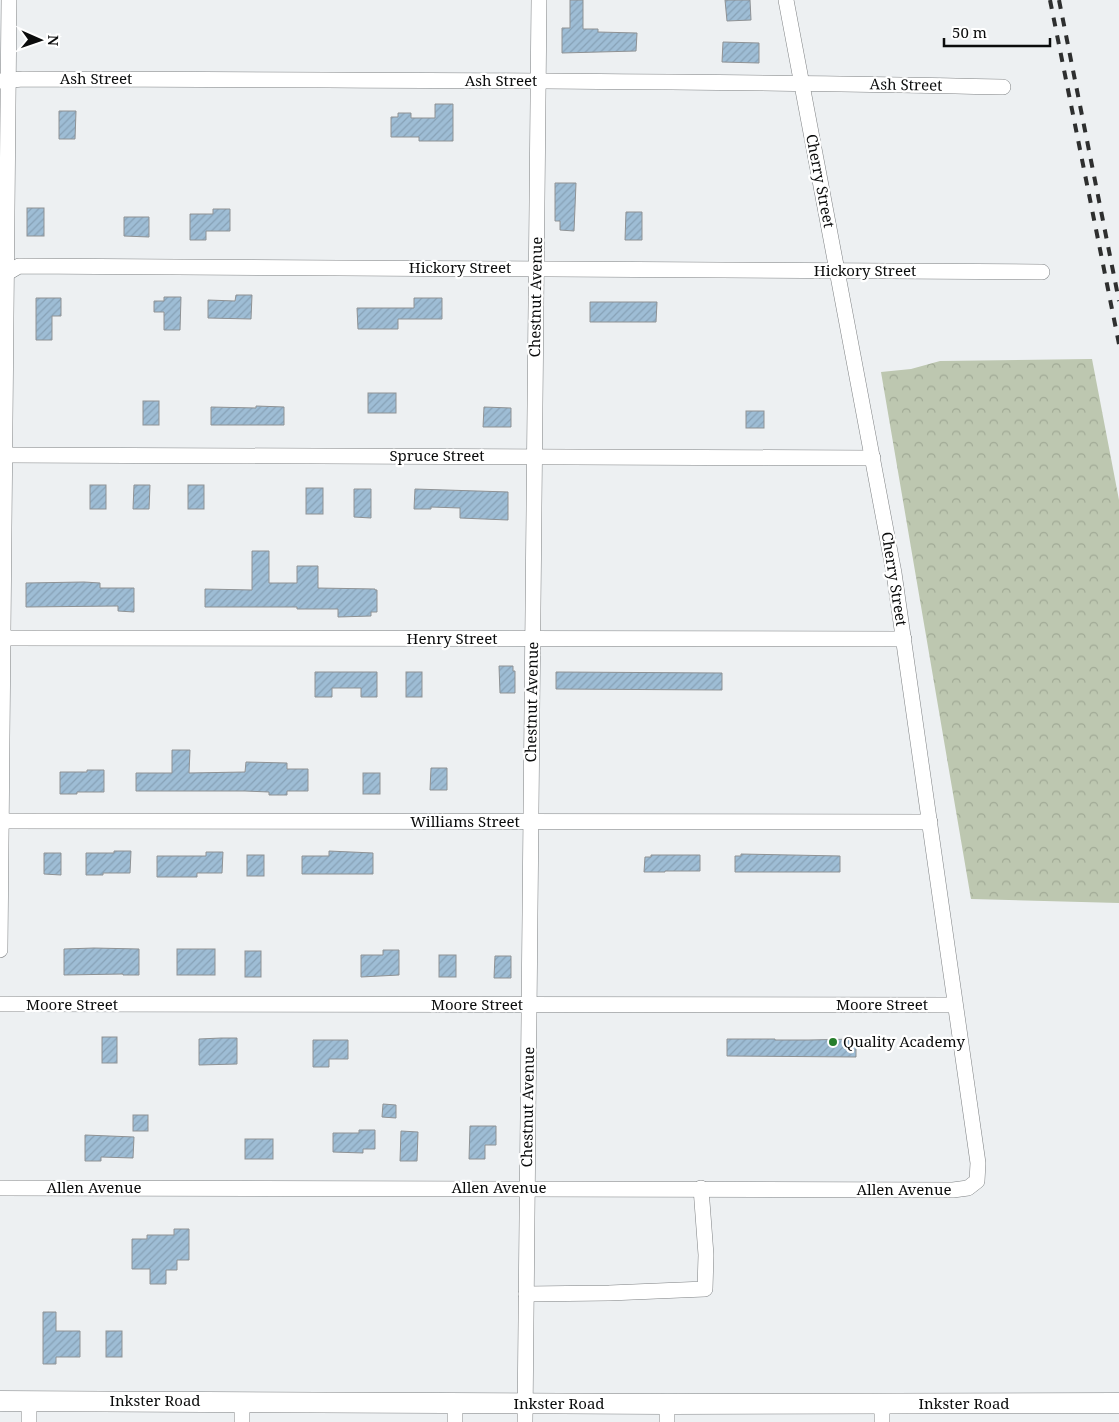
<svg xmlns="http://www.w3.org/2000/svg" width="1119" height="1422" viewBox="0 0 1119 1422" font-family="'Noto Serif',serif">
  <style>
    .forest { fill: url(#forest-crowns) }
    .building { fill: url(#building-hatch); stroke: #8f9294 }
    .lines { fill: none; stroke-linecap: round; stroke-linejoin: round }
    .minor-casing { stroke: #7e8183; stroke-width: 16 }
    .major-casing { stroke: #7e8183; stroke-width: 21 }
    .minor { stroke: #fff; stroke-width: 15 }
    .major { stroke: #fff; stroke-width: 20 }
    .rail { stroke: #2e2f2f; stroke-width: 4; stroke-dasharray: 9 9; stroke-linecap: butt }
    .poi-dot { fill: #267e2c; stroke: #fff; stroke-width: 2 }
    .labels { text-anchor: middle; stroke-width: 4.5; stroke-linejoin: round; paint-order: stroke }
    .street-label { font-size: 15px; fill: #0b0c0c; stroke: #fff }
    .poi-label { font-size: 15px; fill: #0b0c0c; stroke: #fff; text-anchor: start }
  </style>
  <defs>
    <pattern id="forest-crowns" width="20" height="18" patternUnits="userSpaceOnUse" patternTransform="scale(1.25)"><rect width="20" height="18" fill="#bdc7b0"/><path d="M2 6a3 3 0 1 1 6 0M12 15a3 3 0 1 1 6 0" fill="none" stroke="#a1aa96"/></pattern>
    <pattern id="building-hatch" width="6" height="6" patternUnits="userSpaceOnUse" patternTransform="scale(1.25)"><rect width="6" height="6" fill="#9ebdd5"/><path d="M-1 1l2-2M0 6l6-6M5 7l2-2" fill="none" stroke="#87a1b6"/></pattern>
  </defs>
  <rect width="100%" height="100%" fill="#edf0f2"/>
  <!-- forest -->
  <path class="forest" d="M1092,359L1119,500V903L971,899L881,372L911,369L940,361Z"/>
  <!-- building -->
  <g class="building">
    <path d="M570,0H583V29H598V32L637,33L636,51L562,53V28H570Z"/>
    <path d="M725,0H750L751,20L727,21Z"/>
    <path d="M723,42L759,43V63L722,62Z"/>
    <path d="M435,104H453V141H419V137H391V117H398V113H411V118H435Z"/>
    <path d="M59,111H76L75,139H59Z"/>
    <path d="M555,183H576L574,231L560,230V221H555Z"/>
    <rect x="27" y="208" width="17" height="28"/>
    <path d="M213,209H230V231H206V240H190V214H213Z"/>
    <path d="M626,212H642V240H625Z"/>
    <path d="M124,217H149V237L124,236Z"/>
    <path d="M236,295H252L251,319L208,318V300L235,301Z"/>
    <path d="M164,297H181L180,330H164V312H154V301H164Z"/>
    <path d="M36,298H61V316H52V340H36Z"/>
    <path d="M414,298H442V319H398V329H358L357,308H414Z"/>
    <path d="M590,302H657L656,322H590Z"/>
    <rect x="368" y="393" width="28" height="20"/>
    <rect x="143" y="401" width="16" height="24"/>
    <path d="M256,406L284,407V425H211V407L256,408Z"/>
    <path d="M484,407L511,408V427H483Z"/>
    <rect x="746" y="411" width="18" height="17"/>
    <rect x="90" y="485" width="16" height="24"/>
    <path d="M134,485H150L149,509H133Z"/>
    <rect x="188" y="485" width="16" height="24"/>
    <rect x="306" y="488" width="17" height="26"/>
    <path d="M354,489H371V518L354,517Z"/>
    <path d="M415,489L508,492V520L460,518V508L431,507V509H414Z"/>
    <path d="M252,551H269V583H297V566H318V588L375,589V590H377V612H371V616L338,617V609H297V607H205V589L252,590Z"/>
    <path d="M84,582L100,583V588H134V612L118,611V606L26,607V583Z"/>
    <path d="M499,666H513V671H515V693H500Z"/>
    <path d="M315,672H377V697H361V688H332V697H315Z"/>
    <rect x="406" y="672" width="16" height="25"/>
    <path d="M556,672L722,673V690L556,689Z"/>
    <path d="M172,750H190L189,773L245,772L246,762L287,763V769H308V791H287V795H269V792L245,791H136V773H172Z"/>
    <path d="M431,768H447V790H430Z"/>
    <path d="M87,770H104V792H77V794H60V772H87Z"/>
    <rect x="363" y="773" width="17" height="21"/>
    <path d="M114,851H131L130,873H103V875H86V853H114Z"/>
    <path d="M329,851L373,853V874H302V856H329Z"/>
    <path d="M206,852H223L222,873H197V877H157V856H206Z"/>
    <path d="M44,853H61V875L44,874Z"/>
    <path d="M741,854L840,856V872H735V856H741Z"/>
    <rect x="247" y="855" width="17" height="21"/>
    <path d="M651,855H700V871H665V872H644L645,857H651Z"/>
    <path d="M94,948L139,949V975H123V974L64,975V949Z"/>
    <rect x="177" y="949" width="38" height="26"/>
    <path d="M383,950H399V975L361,977V955H383Z"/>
    <rect x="245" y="951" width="16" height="26"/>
    <rect x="439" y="955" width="17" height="22"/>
    <path d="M495,956H511V978H494Z"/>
    <rect x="102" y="1037" width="15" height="26"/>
    <path d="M221,1038H237V1064L199,1065V1039Z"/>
    <path d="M727,1039H775V1040H809L856,1039V1057L727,1056Z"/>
    <path d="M313,1040H348V1059H329V1067H313Z"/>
    <path d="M383,1104L396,1105V1118L382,1117Z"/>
    <rect x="133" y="1115" width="15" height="16"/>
    <path d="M470,1126H496V1145H485V1159H469Z"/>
    <path d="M359,1130H375V1149H363V1153L333,1152V1133H359Z"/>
    <path d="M401,1131L418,1132L417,1161H400Z"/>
    <path d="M85,1135L134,1137L133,1158L101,1157V1161H85Z"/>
    <rect x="245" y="1139" width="28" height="20"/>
    <path d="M174,1229H189V1260H177V1270H166V1284H150V1269H132V1239H147V1235H174Z"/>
    <path d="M43,1312H56V1331H80V1357H56V1364H43Z"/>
    <rect x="106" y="1331" width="16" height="26"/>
  </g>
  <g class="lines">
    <!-- minor casing -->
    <g class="minor-casing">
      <g id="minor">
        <path d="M0,81L23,79C350,80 676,80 1003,87"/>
        <path d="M0,273H7L19,266L1042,272"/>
        <path d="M0,455L873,458"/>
        <path d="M0,638L904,639"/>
        <path d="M0,821L930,822"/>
        <path d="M0,950L9,0"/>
        <path d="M0,1004L955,1005"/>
        <path d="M0,1188L953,1190L968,1188L977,1181L978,1163L894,573L786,0"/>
        <path d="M526,1294L609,1293L705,1289L706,1255L701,1188"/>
        <path d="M882,1404V1422"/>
        <path d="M29,1422V1401"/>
        <path d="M242,1422V1401"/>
        <path d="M455,1422V1403"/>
        <path d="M525,1422L539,0"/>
        <path d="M667,1422V1404"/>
      </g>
    </g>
    <!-- major casing -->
    <g class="major-casing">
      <path id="major" d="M0,1401L667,1404L1119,1403"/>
    </g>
    <!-- minor -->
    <use href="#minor" class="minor"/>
    <!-- major -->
    <use href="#major" class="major"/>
    <!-- rail -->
    <g class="rail">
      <path d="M1050,0L1119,344"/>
      <path d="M1059,0L1119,301"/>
    </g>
  </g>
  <!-- markers -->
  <circle class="poi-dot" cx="833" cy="1042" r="5"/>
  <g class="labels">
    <!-- street labels -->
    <g class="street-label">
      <text x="96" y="84">Ash Street</text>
      <text x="501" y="86">Ash Street</text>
      <text transform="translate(906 85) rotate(1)" y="5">Ash Street</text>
      <text transform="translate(820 181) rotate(79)" y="5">Cherry Street</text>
      <text x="460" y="273">Hickory Street</text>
      <text x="865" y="276">Hickory Street</text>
      <text transform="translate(536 297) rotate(-89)" y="5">Chestnut Avenue</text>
      <text x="437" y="461">Spruce Street</text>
      <text transform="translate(894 579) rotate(81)" y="5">Cherry Street</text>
      <text x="452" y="644">Henry Street</text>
      <text transform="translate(532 702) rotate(-89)" y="5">Chestnut Avenue</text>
      <text x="465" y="827">Williams Street</text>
      <text x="72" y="1010">Moore Street</text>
      <text x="477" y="1010">Moore Street</text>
      <text x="882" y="1010">Moore Street</text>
      <text transform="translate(528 1107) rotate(-89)" y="5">Chestnut Avenue</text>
      <text x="94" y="1193">Allen Avenue</text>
      <text x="499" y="1193">Allen Avenue</text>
      <text x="904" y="1195">Allen Avenue</text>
      <text x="155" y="1406">Inkster Road</text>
      <text x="559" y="1409">Inkster Road</text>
      <text x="964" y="1409">Inkster Road</text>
    </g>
    <!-- poi labels -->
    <g class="poi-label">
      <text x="843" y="1047">Quality Academy</text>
    </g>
  </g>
  <!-- north arrow -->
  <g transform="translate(40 40) rotate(92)" stroke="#ffffff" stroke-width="4" paint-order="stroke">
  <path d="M0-4L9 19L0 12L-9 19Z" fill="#0b0c0c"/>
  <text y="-8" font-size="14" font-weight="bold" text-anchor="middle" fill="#0b0c0c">N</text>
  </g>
  <!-- scale -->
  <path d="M944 38v8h106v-8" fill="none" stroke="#0b0c0c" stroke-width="2.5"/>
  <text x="952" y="38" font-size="15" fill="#0b0c0c" stroke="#ffffff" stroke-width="4" paint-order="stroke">50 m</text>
</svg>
